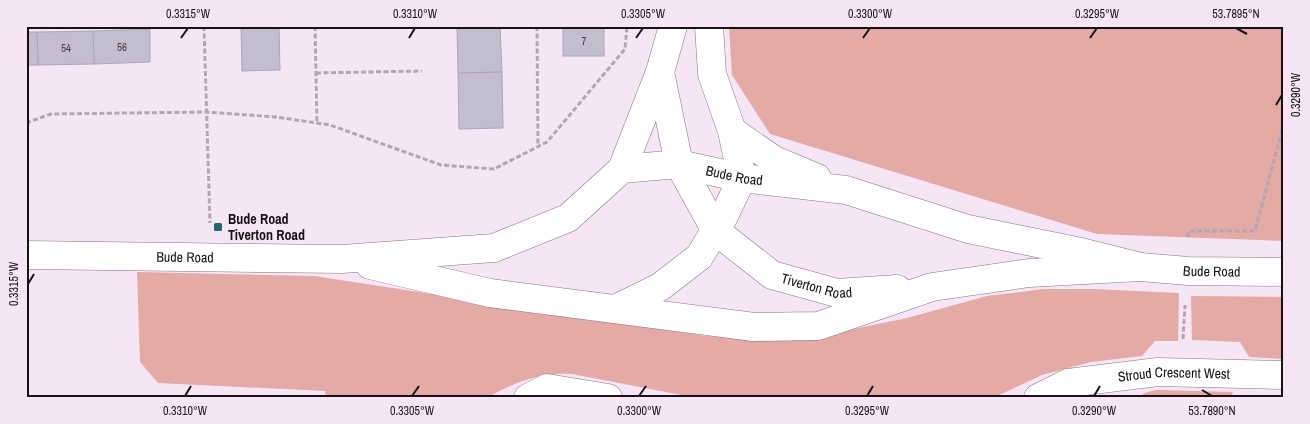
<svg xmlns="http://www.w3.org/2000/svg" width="1310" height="424" viewBox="0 0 1310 424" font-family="'Archivo Narrow',sans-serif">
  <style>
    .green { fill: #e4aaa6 }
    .building { fill: #c3bdd0; stroke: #aca6b8 }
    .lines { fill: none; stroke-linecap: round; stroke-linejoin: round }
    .minor-casing { stroke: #857684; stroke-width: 29 }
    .path { stroke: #b3a5b1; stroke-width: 3; stroke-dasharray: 5 2.5; stroke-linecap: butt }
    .minor { stroke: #fff; stroke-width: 28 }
    .ticks { fill: none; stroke: #181217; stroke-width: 2 }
    .poi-dot { fill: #1f6b69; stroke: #f6e5f4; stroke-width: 2 }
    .labels { text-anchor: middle; stroke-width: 4; stroke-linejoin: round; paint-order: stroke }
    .number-label { font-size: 11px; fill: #433d45 }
    .street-label { font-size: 14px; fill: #181217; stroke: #f6e5f4 }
    .poi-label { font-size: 14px; font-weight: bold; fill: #181217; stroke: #f6e5f4; text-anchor: start }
    .neatline { fill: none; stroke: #181217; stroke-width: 2 }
    .ticks-label { font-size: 12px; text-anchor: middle; fill: #181217 }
  </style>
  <rect width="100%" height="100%" fill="#f6e5f4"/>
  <!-- green -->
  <g class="green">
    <path d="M729,26H1284V241L1097,234L770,134L732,75Z"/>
    <path d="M137,272L314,276L706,336L765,339L839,332L907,318L987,296L1043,289H1093L1179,293L1178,341H1155L1142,356L1091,362L1042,375L993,398H697L572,374C541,372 514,382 487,398H326L325,391L158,383L140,362Z"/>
    <path d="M1191,296L1284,297V359L1249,357L1240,342L1192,340Z"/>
    <path d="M1155,390L1233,392L1230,398H1150L1142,394Z"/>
  </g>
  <!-- building -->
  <g class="building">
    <path d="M241,26H279L280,70L242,71Z"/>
    <path d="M457,26H500L502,72L458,73Z"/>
    <rect x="563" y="26" width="41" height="30"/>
    <path d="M150,29V62L94,64L93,31Z"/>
    <path d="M93,31L94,64L38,65L37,32Z"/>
    <path d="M26,32H37L38,65H26Z"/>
    <path d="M502,72L503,128L459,129L458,73Z"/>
  </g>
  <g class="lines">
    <!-- minor casing -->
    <g class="minor-casing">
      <g id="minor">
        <path id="s1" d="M660,72L679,164L716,231L772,275L837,293L897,289"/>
        <path d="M732,131L774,160L817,178"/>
        <path d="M622,169L660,72L673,26"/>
        <path id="s2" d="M26,255L342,259L494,248L568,218L622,169L679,164L742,178L846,190L968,229L1081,252L1141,267"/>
        <path id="s3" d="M370,265L490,293L754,327L818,326L932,287L1029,273L1141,267L1188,271L1284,272"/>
        <path d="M615,309L660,287L699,257L724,216L742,178L732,131L712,74L709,26"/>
        <path d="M528,398L547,388L608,398"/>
        <path id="s4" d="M1038,398L1068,383L1158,372L1284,375"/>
      </g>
    </g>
    <!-- path -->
    <g class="path">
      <path d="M204,26L210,223"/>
      <path d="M315,26L317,123"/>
      <path d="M537,26L538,146"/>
      <path d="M316,73L422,71"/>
      <path d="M26,123L51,114L206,112L276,117L330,125L441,165L494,169L547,142L625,49L627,26"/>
      <path d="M1188,237V231H1255L1284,123"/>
      <path d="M1183,339L1185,305"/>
    </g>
    <!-- minor -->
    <use href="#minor" class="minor"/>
  </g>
  <!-- ticks -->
  <path class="ticks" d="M1236,28L1247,34M181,38L188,28M409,38L415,28M636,38L643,28M863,38L870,28M1090,38L1097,28M1276,105L1282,95M28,284L34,274M1202,390L1212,396M185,396L191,386M412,396L419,386M639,396L646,386M867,396L873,386M1094,396L1100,386"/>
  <!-- markers -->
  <rect class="poi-dot" x="213" y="222" width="10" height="10" rx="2.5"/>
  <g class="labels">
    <!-- number labels -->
    <g class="number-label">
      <text x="584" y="45">7</text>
      <text x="122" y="51">56</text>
      <text x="66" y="52">54</text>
    </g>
    <!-- street labels -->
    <g class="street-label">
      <text dy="5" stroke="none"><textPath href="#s2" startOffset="735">Bude Road</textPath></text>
      <text dy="5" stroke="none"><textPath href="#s2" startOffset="159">Bude Road</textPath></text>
      <text dy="5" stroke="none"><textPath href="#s3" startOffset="855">Bude Road</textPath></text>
      <text dy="5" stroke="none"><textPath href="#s1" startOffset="288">Tiverton Road</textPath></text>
      <text dy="5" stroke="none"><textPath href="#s4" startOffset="140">Stroud Crescent West</textPath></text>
    </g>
    <!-- poi labels -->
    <g class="poi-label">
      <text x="228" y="224">Bude Road<tspan x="228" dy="16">Tiverton Road</tspan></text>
    </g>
  </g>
  <!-- border -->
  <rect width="1310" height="424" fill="none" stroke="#f6e5f4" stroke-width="55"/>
  <rect x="28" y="28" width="1254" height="368" class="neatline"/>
  <g class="ticks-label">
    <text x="188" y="18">0.3315°W</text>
    <text x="415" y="18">0.3310°W</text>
    <text x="643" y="18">0.3305°W</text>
    <text x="870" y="18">0.3300°W</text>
    <text x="1097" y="18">0.3295°W</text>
    <text x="1236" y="18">53.7895°N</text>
    <text transform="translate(1296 95) rotate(-90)" y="4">0.3290°W</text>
    <text transform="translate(14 284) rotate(-90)" y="4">0.3315°W</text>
    <text x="185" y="415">0.3310°W</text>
    <text x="412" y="415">0.3305°W</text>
    <text x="639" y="415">0.3300°W</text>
    <text x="867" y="415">0.3295°W</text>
    <text x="1094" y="415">0.3290°W</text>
    <text x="1212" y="415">53.7890°N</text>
  </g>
</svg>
